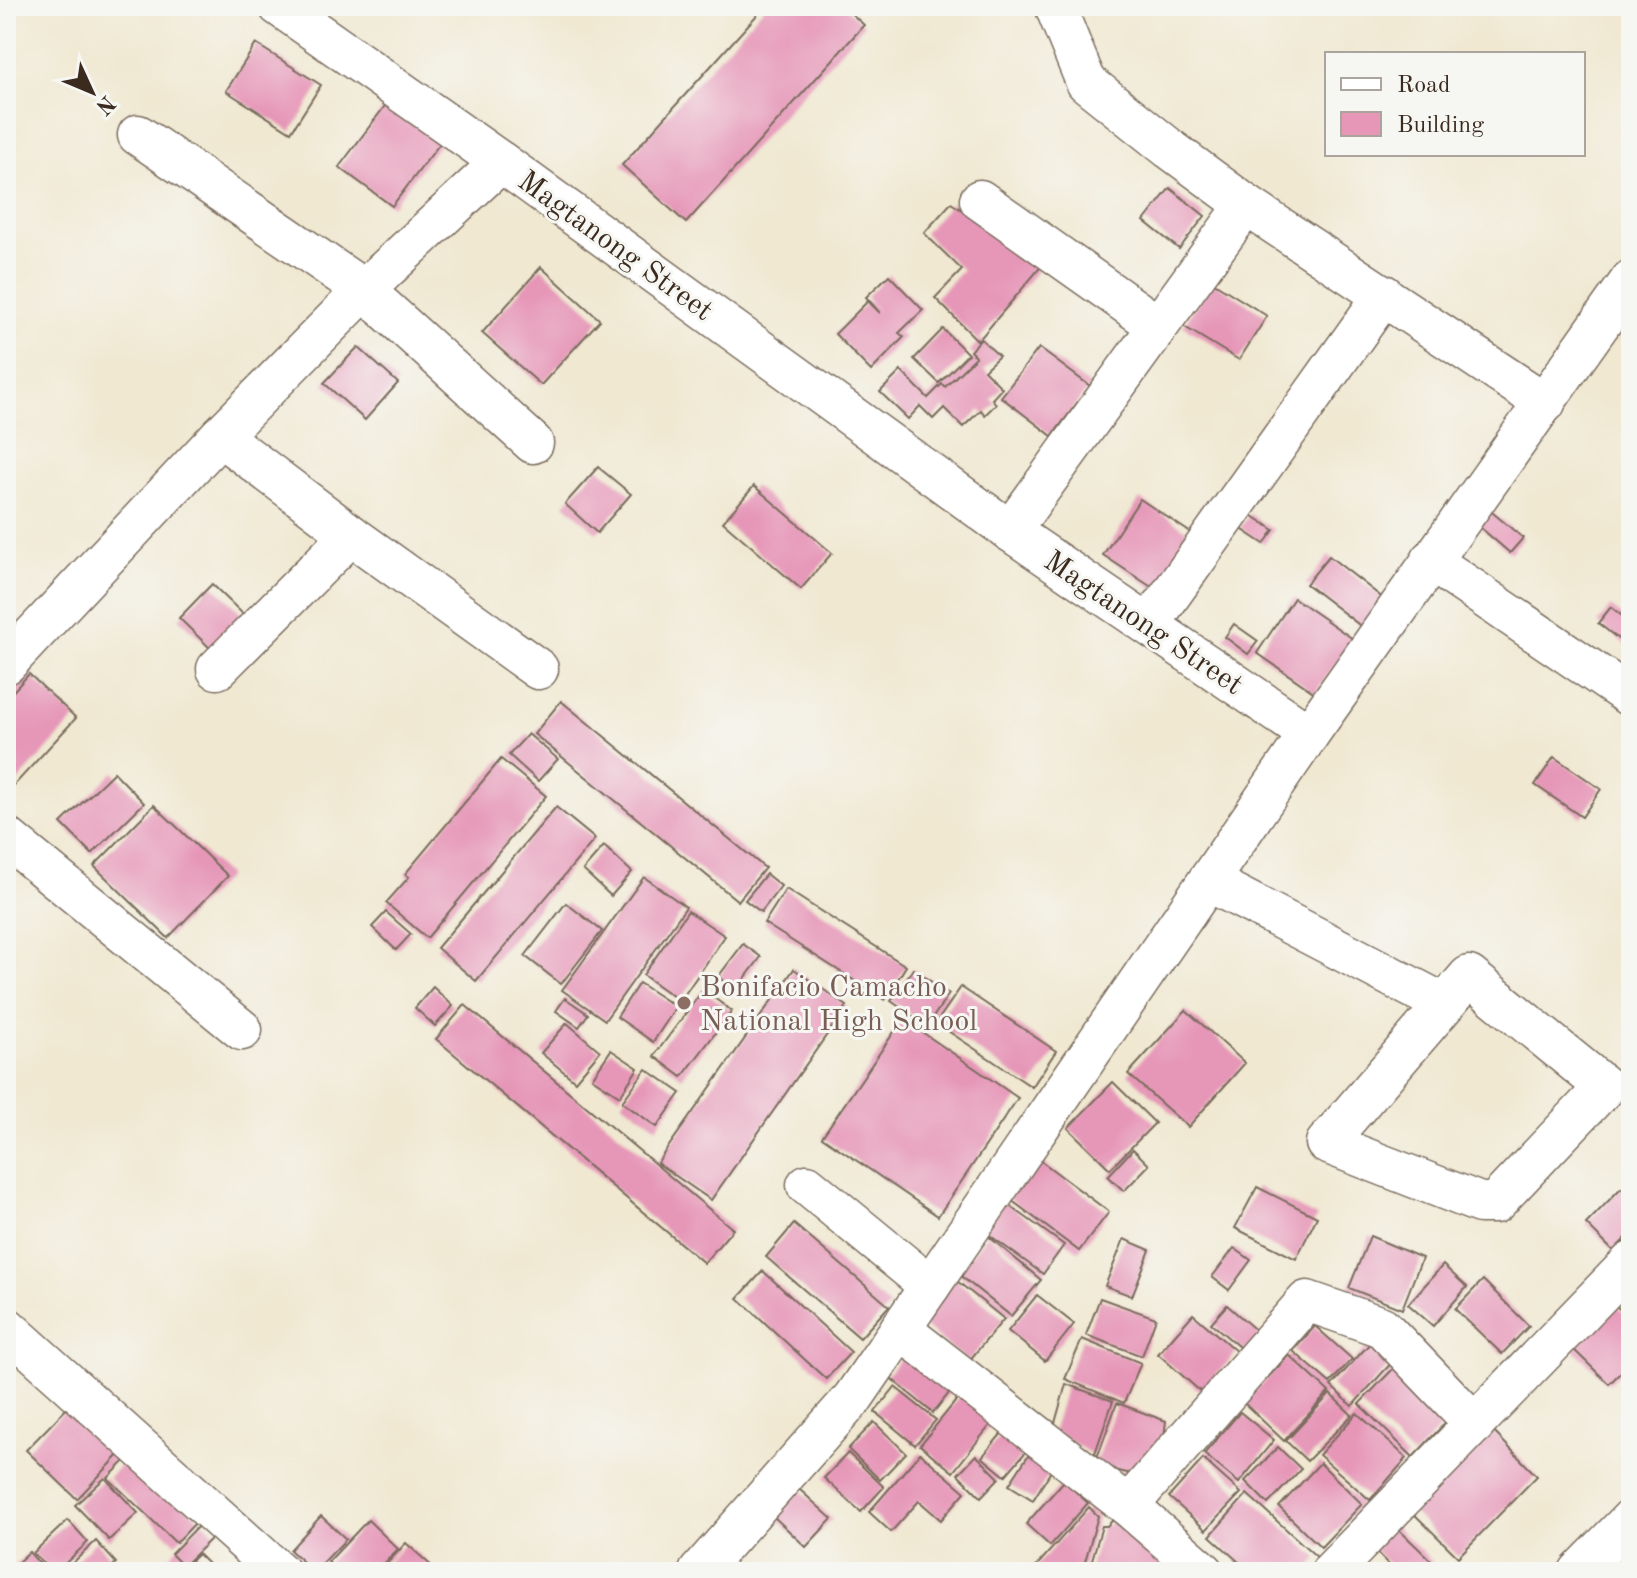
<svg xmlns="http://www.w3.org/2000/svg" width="1637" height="1578" viewBox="0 0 1637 1578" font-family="'Old Standard TT',serif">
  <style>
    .building { fill: #e697b8 }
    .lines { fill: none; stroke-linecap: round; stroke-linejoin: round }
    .minor-casing { stroke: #7a6c5d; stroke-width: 43 }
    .minor { stroke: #fff; stroke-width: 40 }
    .education-dot { fill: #8d6e63; stroke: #f6f6f2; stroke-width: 3 }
    .labels { text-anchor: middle; stroke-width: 6; stroke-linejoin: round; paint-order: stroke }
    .street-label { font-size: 30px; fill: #3b2a1e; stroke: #f6f6f2 }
    .education-label { font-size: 30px; fill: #785e54; stroke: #f6f6f2; text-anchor: start }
  </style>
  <rect width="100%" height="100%" fill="#f6f6f2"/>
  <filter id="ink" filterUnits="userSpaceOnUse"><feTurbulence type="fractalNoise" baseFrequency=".0125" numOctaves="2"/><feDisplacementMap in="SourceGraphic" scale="16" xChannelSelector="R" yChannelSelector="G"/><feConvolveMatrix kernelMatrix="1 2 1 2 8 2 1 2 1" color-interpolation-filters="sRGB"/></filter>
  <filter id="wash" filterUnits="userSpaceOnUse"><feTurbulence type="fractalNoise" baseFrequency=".006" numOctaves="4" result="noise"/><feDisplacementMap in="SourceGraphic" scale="32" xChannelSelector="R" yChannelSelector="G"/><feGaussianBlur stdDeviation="1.8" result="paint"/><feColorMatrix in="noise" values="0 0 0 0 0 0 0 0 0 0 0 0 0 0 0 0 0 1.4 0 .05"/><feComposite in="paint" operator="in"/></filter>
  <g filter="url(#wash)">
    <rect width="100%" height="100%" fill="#f0e8d1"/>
    <g id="blocks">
      <!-- building -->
      <g class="building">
        <path d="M765,6H843L864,25L686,223L622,165Z"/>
        <path d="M256,44L321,85L291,132L226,91Z"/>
        <path d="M388,102L441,142L392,206L339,167Z"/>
        <path d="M1170,188L1205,216L1179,249L1144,221Z"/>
        <path d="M951,203L1044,263L978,341L935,298L962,270L924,233Z"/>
        <path d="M541,267L600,320L541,385L482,333Z"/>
        <path d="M889,275L923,310L899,333L904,337L871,371L835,334L868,301L880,313L866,297Z"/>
        <path d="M1211,281L1267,316L1239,360L1183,326Z"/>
        <path d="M943,329L968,354L939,383L914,359Z"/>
        <path d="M981,339L999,356L984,370L1002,388L992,399L996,404L985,415L981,410L963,427L944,408L933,419L920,406L908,419L880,392L901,371L928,398L942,384L945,387L976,357L970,351Z"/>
        <path d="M358,347L398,383L365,420L324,383Z"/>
        <path d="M1039,348L1090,386L1052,436L1001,397Z"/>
        <path d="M598,467L631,494L597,533L565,504Z"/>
        <path d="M754,486L832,553L801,589L723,522Z"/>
        <path d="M1140,499L1197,537L1159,592L1103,555Z"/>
        <path d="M1487,508L1523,538L1510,553L1475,523Z"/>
        <path d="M1250,514L1274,530L1264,544L1240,528Z"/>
        <path d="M1329,556L1384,599L1362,627L1306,584Z"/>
        <path d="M212,584L247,618L214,652L179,618Z"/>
        <path d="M1294,598L1353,639L1315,693L1257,653Z"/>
        <path d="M1611,607L1631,623V649L1598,623Z"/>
        <path d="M1234,624L1258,641L1248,654L1225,637Z"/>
        <path d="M29,674L76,718L6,794V699Z"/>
        <path d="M561,701L765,868L738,901L534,734Z"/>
        <path d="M528,734L558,759L538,781L509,755Z"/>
        <path d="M1554,757L1601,789L1582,817L1535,785Z"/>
        <path d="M501,759L546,796L427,938L386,903L409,877L405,874Z"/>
        <path d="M114,772L144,803L92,854L61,823Z"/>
        <path d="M154,805L228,876L168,938L94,866Z"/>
        <path d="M556,807L595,839L476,981L437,948Z"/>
        <path d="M604,846L632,872L611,896L583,870Z"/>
        <path d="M766,874L781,886L761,912L745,900Z"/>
        <path d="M644,877L686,907L605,1020L562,990Z"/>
        <path d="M786,889L906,966L885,1000L764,923Z"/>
        <path d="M566,903L602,931L561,984L525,956Z"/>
        <path d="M688,911L725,936L680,1001L643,975Z"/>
        <path d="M386,912L411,934L396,950L372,927Z"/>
        <path d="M743,944L761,957L736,990L718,977Z"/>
        <path d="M794,969L847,1006L711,1200L657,1163Z"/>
        <path d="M913,969L949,994L927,1026L891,1001Z"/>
        <path d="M639,983L676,1007L653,1042L617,1017Z"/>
        <path d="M433,987L453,1006L435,1026L415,1008Z"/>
        <path d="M961,987L1056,1051L1032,1087L936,1023Z"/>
        <path d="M703,990L732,1011L682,1077L654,1056Z"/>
        <path d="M565,998L588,1014L579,1027L556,1011Z"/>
        <path d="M465,1005L733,1229L704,1263L436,1039Z"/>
        <path d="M1186,1010L1245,1063L1188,1127L1128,1074Z"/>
        <path d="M903,1019L1018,1098L938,1216L822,1137Z"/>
        <path d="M567,1023L600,1051L575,1081L541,1053Z"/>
        <path d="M611,1050L638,1068L620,1096L592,1078Z"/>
        <path d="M646,1069L681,1093L657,1127L622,1102Z"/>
        <path d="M1113,1082L1155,1123L1110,1169L1068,1128Z"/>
        <path d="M1133,1149L1149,1165L1124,1191L1108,1176Z"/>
        <path d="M1037,1158L1109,1212L1079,1251L1007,1197Z"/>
        <path d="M1257,1187L1317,1217L1296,1259L1235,1228Z"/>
        <path d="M1621,1188L1631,1198V1233L1613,1251L1586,1224Z"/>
        <path d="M1002,1200L1064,1245L1043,1274L981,1229Z"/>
        <path d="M794,1224L889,1306L860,1338L766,1257Z"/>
        <path d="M987,1235L1041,1280L1011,1316L957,1273Z"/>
        <path d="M1370,1236L1422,1258L1402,1309L1349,1288Z"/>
        <path d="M1124,1239L1150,1250L1132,1296L1105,1286Z"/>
        <path d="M1234,1248L1251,1260L1229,1290L1212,1277Z"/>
        <path d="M1443,1265L1467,1287L1433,1326L1408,1304Z"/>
        <path d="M763,1271L851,1352L826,1379L738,1298Z"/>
        <path d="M952,1277L1004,1319L968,1362L916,1320Z"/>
        <path d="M1483,1280L1529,1326L1502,1354L1455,1309Z"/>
        <path d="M1037,1295L1074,1324L1045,1361L1008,1331Z"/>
        <path d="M1100,1298L1156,1318L1142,1356L1086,1335Z"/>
        <path d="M1608,1298L1631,1320V1362L1609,1384L1566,1342Z"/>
        <path d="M1227,1305L1260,1334L1245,1352L1211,1323Z"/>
        <path d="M1193,1314L1237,1352L1201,1392L1158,1354Z"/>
        <path d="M1315,1326L1352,1359L1330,1383L1293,1351Z"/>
        <path d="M1082,1339L1141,1363L1124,1403L1065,1379Z"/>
        <path d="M1373,1340L1395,1359L1352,1406L1331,1386Z"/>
        <path d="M908,1349L954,1387L933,1413L887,1375Z"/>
        <path d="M1289,1355L1329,1392L1284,1441L1244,1403Z"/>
        <path d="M1395,1367L1449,1419L1413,1457L1359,1404Z"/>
        <path d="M1066,1384L1113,1401L1094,1456L1053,1430Z"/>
        <path d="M895,1387L936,1420L915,1445L875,1412Z"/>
        <path d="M963,1392L996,1418L953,1472L920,1445Z"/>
        <path d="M1330,1394L1352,1415L1307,1461L1286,1441Z"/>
        <path d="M73,1402L123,1451L77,1499L26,1450Z"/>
        <path d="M1117,1403L1166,1421L1164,1437L1132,1474L1094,1466Z"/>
        <path d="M1240,1412L1274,1440L1239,1483L1204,1454Z"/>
        <path d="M1357,1413L1407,1458L1370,1500L1319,1455Z"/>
        <path d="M874,1422L906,1453L880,1480L848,1449Z"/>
        <path d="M1487,1425L1537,1476L1458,1557L1407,1507Z"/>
        <path d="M1007,1427L1030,1447L1005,1476L982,1457Z"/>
        <path d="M1278,1447L1301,1469L1268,1504L1245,1481Z"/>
        <path d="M1033,1448L1056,1463L1033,1500L1009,1485Z"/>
        <path d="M848,1453L884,1487L861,1512L824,1478Z"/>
        <path d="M920,1453L965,1492L941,1520L919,1501L891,1532L869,1512Z"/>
        <path d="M132,1454L199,1519L176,1543L108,1478Z"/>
        <path d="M976,1455L999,1478L981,1497L958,1474Z"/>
        <path d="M1203,1459L1241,1493L1206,1530L1169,1497Z"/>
        <path d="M1320,1463L1362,1504L1321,1547L1279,1507Z"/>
        <path d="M105,1478L138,1513L109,1540L75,1505Z"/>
        <path d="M1064,1481L1088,1503L1050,1546L1026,1524Z"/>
        <path d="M798,1488L832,1519L806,1547L773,1516Z"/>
        <path d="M1247,1494L1318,1558L1306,1572H1250L1210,1536Z"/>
        <path d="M1089,1507L1098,1516L1084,1565L1078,1572L1074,1570L1072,1572H1031Z"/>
        <path d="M1120,1513L1169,1562L1160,1572H1091L1089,1570L1102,1526H1107Z"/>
        <path d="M321,1516L346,1539L314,1572L290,1550Z"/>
        <path d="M68,1520L88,1542L56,1572H51L33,1553Z"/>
        <path d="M368,1520L398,1549L376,1572H339L328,1562Z"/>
        <path d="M203,1521L216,1534L183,1566L171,1554Z"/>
        <path d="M1392,1523L1443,1572H1396L1370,1546Z"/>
        <path d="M96,1541L116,1563L107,1572H63Z"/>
        <path d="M406,1543L435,1569L432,1572H379Z"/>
        <path d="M29,1552L47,1572H7Z"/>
        <path d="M198,1554L216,1572H179Z"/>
      </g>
    </g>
  </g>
  <g filter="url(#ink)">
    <use href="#blocks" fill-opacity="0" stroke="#7a6c5d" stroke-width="2"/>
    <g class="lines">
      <!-- minor casing -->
      <g class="minor-casing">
        <g id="minor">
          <path d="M279,6L501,162"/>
          <path d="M1055,6L1086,82L1170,149L1246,205L1545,403"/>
          <path d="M138,135L364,290L533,443"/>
          <path d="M980,200L1158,326"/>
          <path d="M220,436L351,535L538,669"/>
          <path d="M1010,531L1246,205"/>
          <path d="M1431,561L1631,697"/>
          <path d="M1149,625L1384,295"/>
          <path d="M6,664L220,436L364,290L501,162L1010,531L1309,734"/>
          <path d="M217,669L351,535"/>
          <path d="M6,837L242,1030"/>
          <path d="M1208,881L1444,1004"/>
          <path d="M1469,976L1605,1087L1495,1203H1480L1326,1143Z"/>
          <path d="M807,1185L930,1286"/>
          <path d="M6,1327L279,1572"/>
          <path d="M900,1329L1128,1506L1204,1572"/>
          <path d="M1128,1506L1307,1301L1382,1327L1475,1424"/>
          <path d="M699,1572L853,1398L1309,734L1631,280"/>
          <path d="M1331,1572L1631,1262"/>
          <path d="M1579,1572L1631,1519"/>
        </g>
      </g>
      <!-- minor -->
      <use href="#minor" class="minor"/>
    </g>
  </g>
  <!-- markers -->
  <circle class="education-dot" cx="684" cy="1003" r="8"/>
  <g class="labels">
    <!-- street labels -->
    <g class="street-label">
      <text transform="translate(616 245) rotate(36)" y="10">Magtanong Street</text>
      <text transform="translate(1144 622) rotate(34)" y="10">Magtanong Street</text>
    </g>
    <!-- education labels -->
    <g class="education-label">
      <text x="700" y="996">Bonifacio Camacho<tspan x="700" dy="34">National High School</tspan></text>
    </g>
  </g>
  <!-- margin -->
  <rect width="1637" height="1578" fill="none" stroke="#f6f6f2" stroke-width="32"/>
  <!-- legend -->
  <rect x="1325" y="52" width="260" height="104" fill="#f6f6f2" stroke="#aba49d" stroke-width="2"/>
  <rect x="1341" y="78" width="40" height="12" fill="#ffffff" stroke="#aba49d" stroke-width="2"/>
  <text x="1397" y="92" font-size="24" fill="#3b2a1e">Road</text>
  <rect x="1341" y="112" width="40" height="24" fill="#e697b8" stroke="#aba49d" stroke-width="2"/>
  <text x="1397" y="132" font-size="24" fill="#3b2a1e">Building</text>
  <!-- north arrow -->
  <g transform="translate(92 92) rotate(134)" stroke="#f6f6f2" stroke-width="6" paint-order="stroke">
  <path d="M0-6L14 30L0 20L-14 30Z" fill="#3b2a1e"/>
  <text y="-12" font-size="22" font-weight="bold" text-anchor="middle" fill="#3b2a1e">N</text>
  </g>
</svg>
